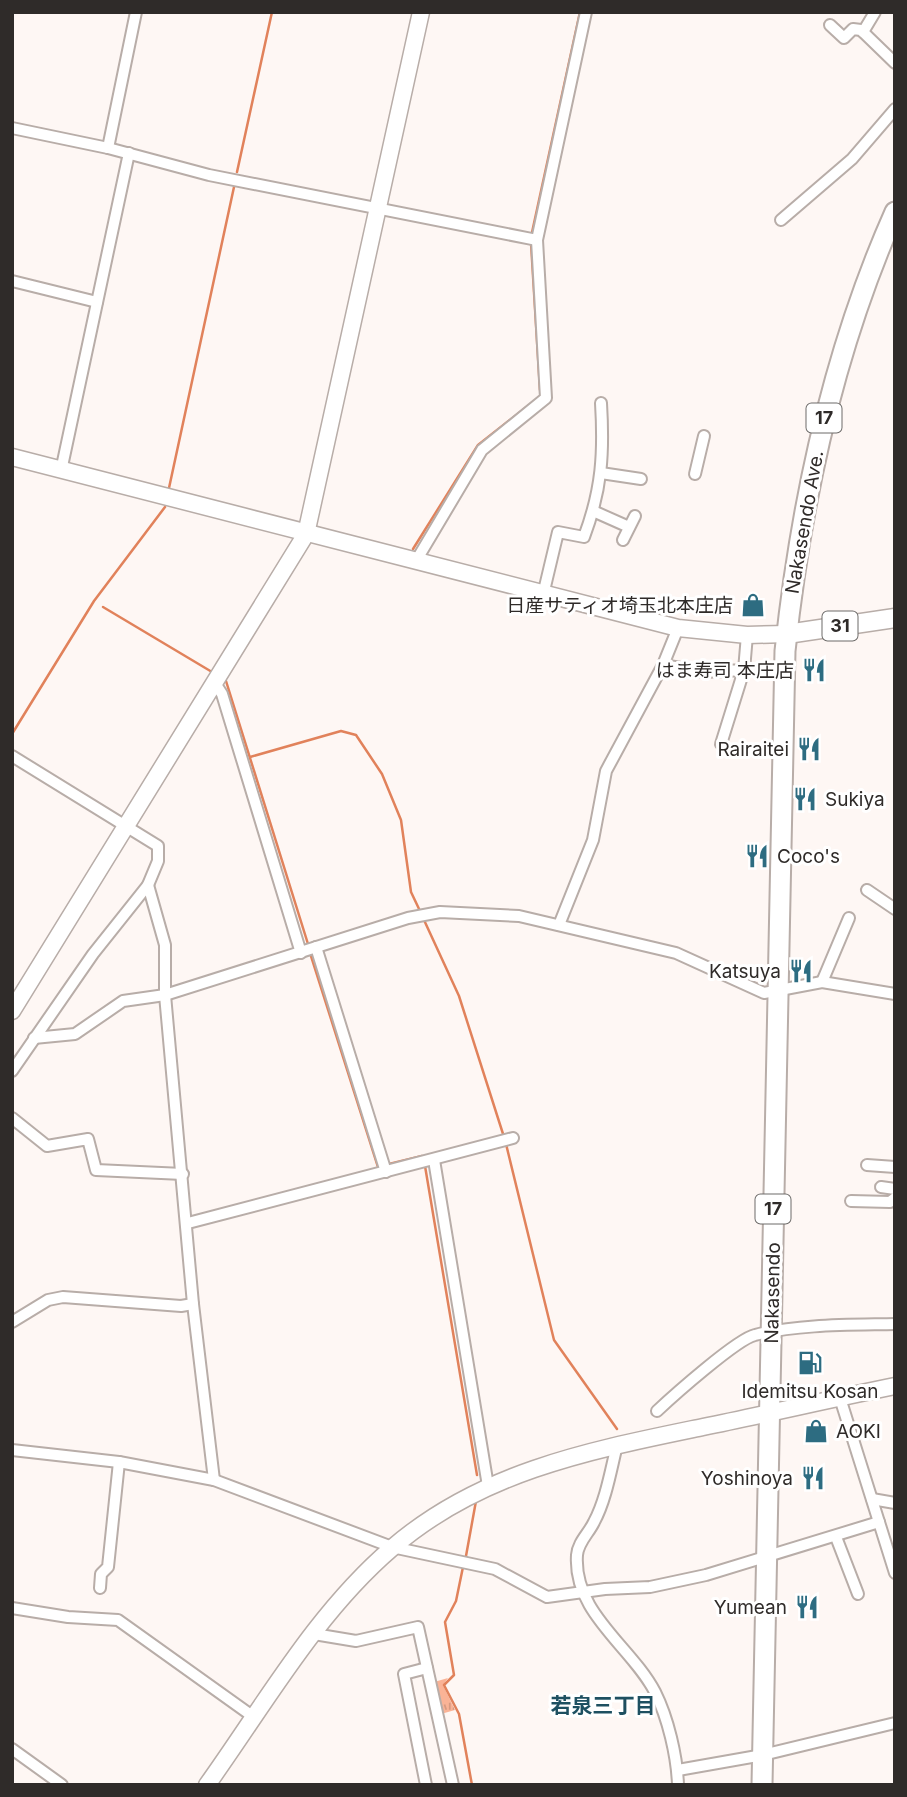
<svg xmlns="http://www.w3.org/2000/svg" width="907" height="1797" viewBox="0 0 907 1797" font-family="Inter,'Noto Sans JP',sans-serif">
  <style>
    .park { fill: url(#park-tufts) }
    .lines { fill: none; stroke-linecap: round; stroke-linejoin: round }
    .stream { stroke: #e1825b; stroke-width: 2.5 }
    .street-casing { stroke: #b8ada8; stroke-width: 14 }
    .secondary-casing { stroke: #b8ada8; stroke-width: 19 }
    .primary-casing { stroke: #b8ada8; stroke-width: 21 }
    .highway-casing { stroke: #b8ada8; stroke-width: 23 }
    .street { stroke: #fff; stroke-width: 10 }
    .secondary { stroke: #fff; stroke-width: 16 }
    .primary { stroke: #fff; stroke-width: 18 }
    .highway { stroke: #fff; stroke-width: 19 }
    .labels { text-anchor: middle; stroke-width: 6; stroke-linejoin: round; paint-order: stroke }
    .shield { fill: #fff; stroke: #6d6b69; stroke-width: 2 }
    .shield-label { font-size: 18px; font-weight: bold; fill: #2f2b29 }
    .street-label { font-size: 19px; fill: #2f2b29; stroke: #fff }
    .poi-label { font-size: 19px; fill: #2f2b29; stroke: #fff; text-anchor: end }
    .neighbourhood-label { font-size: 21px; font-weight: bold; fill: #1e5061; stroke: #fff }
  </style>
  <defs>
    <pattern id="park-tufts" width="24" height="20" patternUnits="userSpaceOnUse" patternTransform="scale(1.75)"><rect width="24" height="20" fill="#fab396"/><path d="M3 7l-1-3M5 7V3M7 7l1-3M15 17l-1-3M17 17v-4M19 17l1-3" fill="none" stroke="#d79a81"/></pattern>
  </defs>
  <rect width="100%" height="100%" fill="#fef7f4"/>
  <!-- park -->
  <path class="park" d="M448,1678L443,1685L455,1710L441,1714L434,1682Z"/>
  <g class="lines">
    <!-- stream -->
    <g class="stream">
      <path d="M237,172L272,12"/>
      <path d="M531,237L580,12"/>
      <path d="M531,243L540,390"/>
      <path d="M169,488L234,187"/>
      <path d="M413,549L478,445L529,405"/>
      <path d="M103,607L212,672"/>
      <path d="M226,681L308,944"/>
      <path d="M12,734L94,601L165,507"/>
      <path d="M250,757L341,731L356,735L382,774L401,820L411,892L420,911"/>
      <path d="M424,920L459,996L504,1137"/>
      <path d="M311,956L378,1167"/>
      <path d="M506,1144L554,1340L617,1429"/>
      <path d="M389,1164L422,1156"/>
      <path d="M425,1166L477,1475"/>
      <path d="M466,1556L476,1501"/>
      <path d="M463,1567L456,1601L445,1622L454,1675L444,1685L459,1714L472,1785"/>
    </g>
    <!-- street casing -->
    <g class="street-casing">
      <g id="street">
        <path d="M830,25L844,38L853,29L861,30L895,63"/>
        <path d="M863,32L875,12"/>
        <path d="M12,128L108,148L209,175L537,240"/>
        <path d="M108,148L136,12"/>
        <path d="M781,220L852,159L895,109"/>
        <path d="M12,281L97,302"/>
        <path d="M61,471L129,153"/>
        <path d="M601,473L641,479"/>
        <path d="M695,474L704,436"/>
        <path d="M593,511L629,527"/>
        <path d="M623,540L635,516"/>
        <path d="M416,561L482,450L546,398L537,240L586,12"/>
        <path d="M543,595L558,532L584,537C602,489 604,453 601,403"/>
        <path d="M663,665L704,672L744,670"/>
        <path d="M215,683L222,694L301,953"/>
        <path d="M721,744L744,670L747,635"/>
        <path d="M12,756L158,846V861L148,885L93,954L12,1071"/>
        <path d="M148,885L165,945V995L193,1304L214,1480"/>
        <path d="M867,890L895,909"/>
        <path d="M559,925L593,840L606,771L663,665L678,628"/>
        <path d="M316,947L386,1172"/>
        <path d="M822,982L849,918"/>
        <path d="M34,1038L75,1034L123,1001L165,995L408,918L440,912L519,916L676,953L764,993L822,982L895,994"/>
        <path d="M12,1118L47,1146L88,1139L96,1170L183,1174"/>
        <path d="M434,1160L488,1486"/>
        <path d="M867,1165L895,1167"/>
        <path d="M881,1187L895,1189"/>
        <path d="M851,1201L890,1202L895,1198"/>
        <path d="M188,1223L513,1138"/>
        <path d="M12,1322L48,1300L63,1297L181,1306L193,1304"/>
        <path d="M840,1398L895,1573"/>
        <path d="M657,1411C673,1396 737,1339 755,1335C799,1324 850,1325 895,1324"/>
        <path d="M617,1445C611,1469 606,1500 594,1522C589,1533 578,1542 577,1555C573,1613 631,1646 655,1692C668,1718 677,1756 678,1785"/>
        <path d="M12,1450L119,1462L214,1480L392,1547L495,1569L547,1597L605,1589L650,1587L706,1575L879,1522"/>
        <path d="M872,1499L895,1503"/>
        <path d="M836,1537L858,1594"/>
        <path d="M100,1588L101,1574L108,1567L119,1462"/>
        <path d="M12,1608L68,1617L118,1620L255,1718"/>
        <path d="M314,1634L356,1641L418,1627L453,1785"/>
        <path d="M12,1749L62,1785"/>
        <path d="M678,1770L763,1755L895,1723"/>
        <path d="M426,1785L404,1674L427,1668"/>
      </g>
    </g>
    <!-- secondary casing -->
    <g class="secondary-casing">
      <g id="secondary">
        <path d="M12,457L678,628L747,635L787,634"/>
        <path d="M12,1011L306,534L421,12"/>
        <path d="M207,1785C265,1704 316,1613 392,1548C481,1471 592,1450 703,1427C767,1414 831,1399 895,1386"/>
      </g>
    </g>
    <!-- primary casing -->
    <g class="primary-casing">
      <path id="primary" d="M787,634L895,618"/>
    </g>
    <!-- highway casing -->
    <g class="highway-casing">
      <path id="highway" d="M762,1785L785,651C801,500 833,351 895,212"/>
    </g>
    <!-- street -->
    <use href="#street" class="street"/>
    <!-- secondary -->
    <use href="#secondary" class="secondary"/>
    <!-- primary -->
    <use href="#primary" class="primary"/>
    <!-- highway -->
    <use href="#highway" class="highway"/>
  </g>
  <!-- icons -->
  <defs>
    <g id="shop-bare" transform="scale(1.89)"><path d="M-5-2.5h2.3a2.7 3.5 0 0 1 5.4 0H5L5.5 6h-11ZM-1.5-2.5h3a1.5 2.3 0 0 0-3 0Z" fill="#2d6c81" stroke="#fff" stroke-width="2.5" paint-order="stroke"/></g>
    <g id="restaurant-bare" transform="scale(1.89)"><path d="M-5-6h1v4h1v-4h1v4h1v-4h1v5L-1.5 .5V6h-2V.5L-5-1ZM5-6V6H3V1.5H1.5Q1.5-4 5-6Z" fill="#2d6c81" stroke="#fff" stroke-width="2.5" paint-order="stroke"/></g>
    <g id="fuel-bare" transform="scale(1.89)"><path d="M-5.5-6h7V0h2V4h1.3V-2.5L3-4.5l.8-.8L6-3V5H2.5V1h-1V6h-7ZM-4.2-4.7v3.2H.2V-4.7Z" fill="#2d6c81" stroke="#fff" stroke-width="2.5" paint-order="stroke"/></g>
  </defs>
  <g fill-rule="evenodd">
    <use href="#shop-bare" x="753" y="605"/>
    <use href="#restaurant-bare" x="814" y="670"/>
    <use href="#restaurant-bare" x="809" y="749"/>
    <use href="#restaurant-bare" x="805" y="799"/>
    <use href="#restaurant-bare" x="757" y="856"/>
    <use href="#restaurant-bare" x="801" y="971"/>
    <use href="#fuel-bare" x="810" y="1363"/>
    <use href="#shop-bare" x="816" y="1431"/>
    <use href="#restaurant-bare" x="813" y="1478"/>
    <use href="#restaurant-bare" x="807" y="1607"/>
  </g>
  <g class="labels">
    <!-- shield labels -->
    <g class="shield">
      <rect x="806.5" y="403.5" width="35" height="29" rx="5"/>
      <rect x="822.5" y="611.5" width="35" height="29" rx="5"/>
      <rect x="755.5" y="1194.5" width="35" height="29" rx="5"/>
    </g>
    <g class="shield-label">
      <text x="824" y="424">17</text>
      <text x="840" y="632">31</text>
      <text x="773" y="1215">17</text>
    </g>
    <!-- street labels -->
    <g class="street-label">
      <text transform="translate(804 522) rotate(-80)" y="7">Nakasendo Ave.</text>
      <text transform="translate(772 1293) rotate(-89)" y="7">Nakasendo</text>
    </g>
    <!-- poi labels -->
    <g class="poi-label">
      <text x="733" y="612">日産サティオ埼玉北本庄店</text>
      <text x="794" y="677">はま寿司 本庄店</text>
      <text x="789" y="756">Rairaitei</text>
      <text x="825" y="806" text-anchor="start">Sukiya</text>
      <text x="777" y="863" text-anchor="start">Coco's</text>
      <text x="781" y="978">Katsuya</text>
      <text x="810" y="1398" text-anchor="middle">Idemitsu Kosan</text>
      <text x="836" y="1438" text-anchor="start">AOKI</text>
      <text x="793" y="1485">Yoshinoya</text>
      <text x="787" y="1614">Yumean</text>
    </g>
    <!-- neighbourhood labels -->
    <g class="neighbourhood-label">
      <text x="603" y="1713">若泉三丁目</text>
    </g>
  </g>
  <!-- border -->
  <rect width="907" height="1797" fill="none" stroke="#2f2b29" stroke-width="28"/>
</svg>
